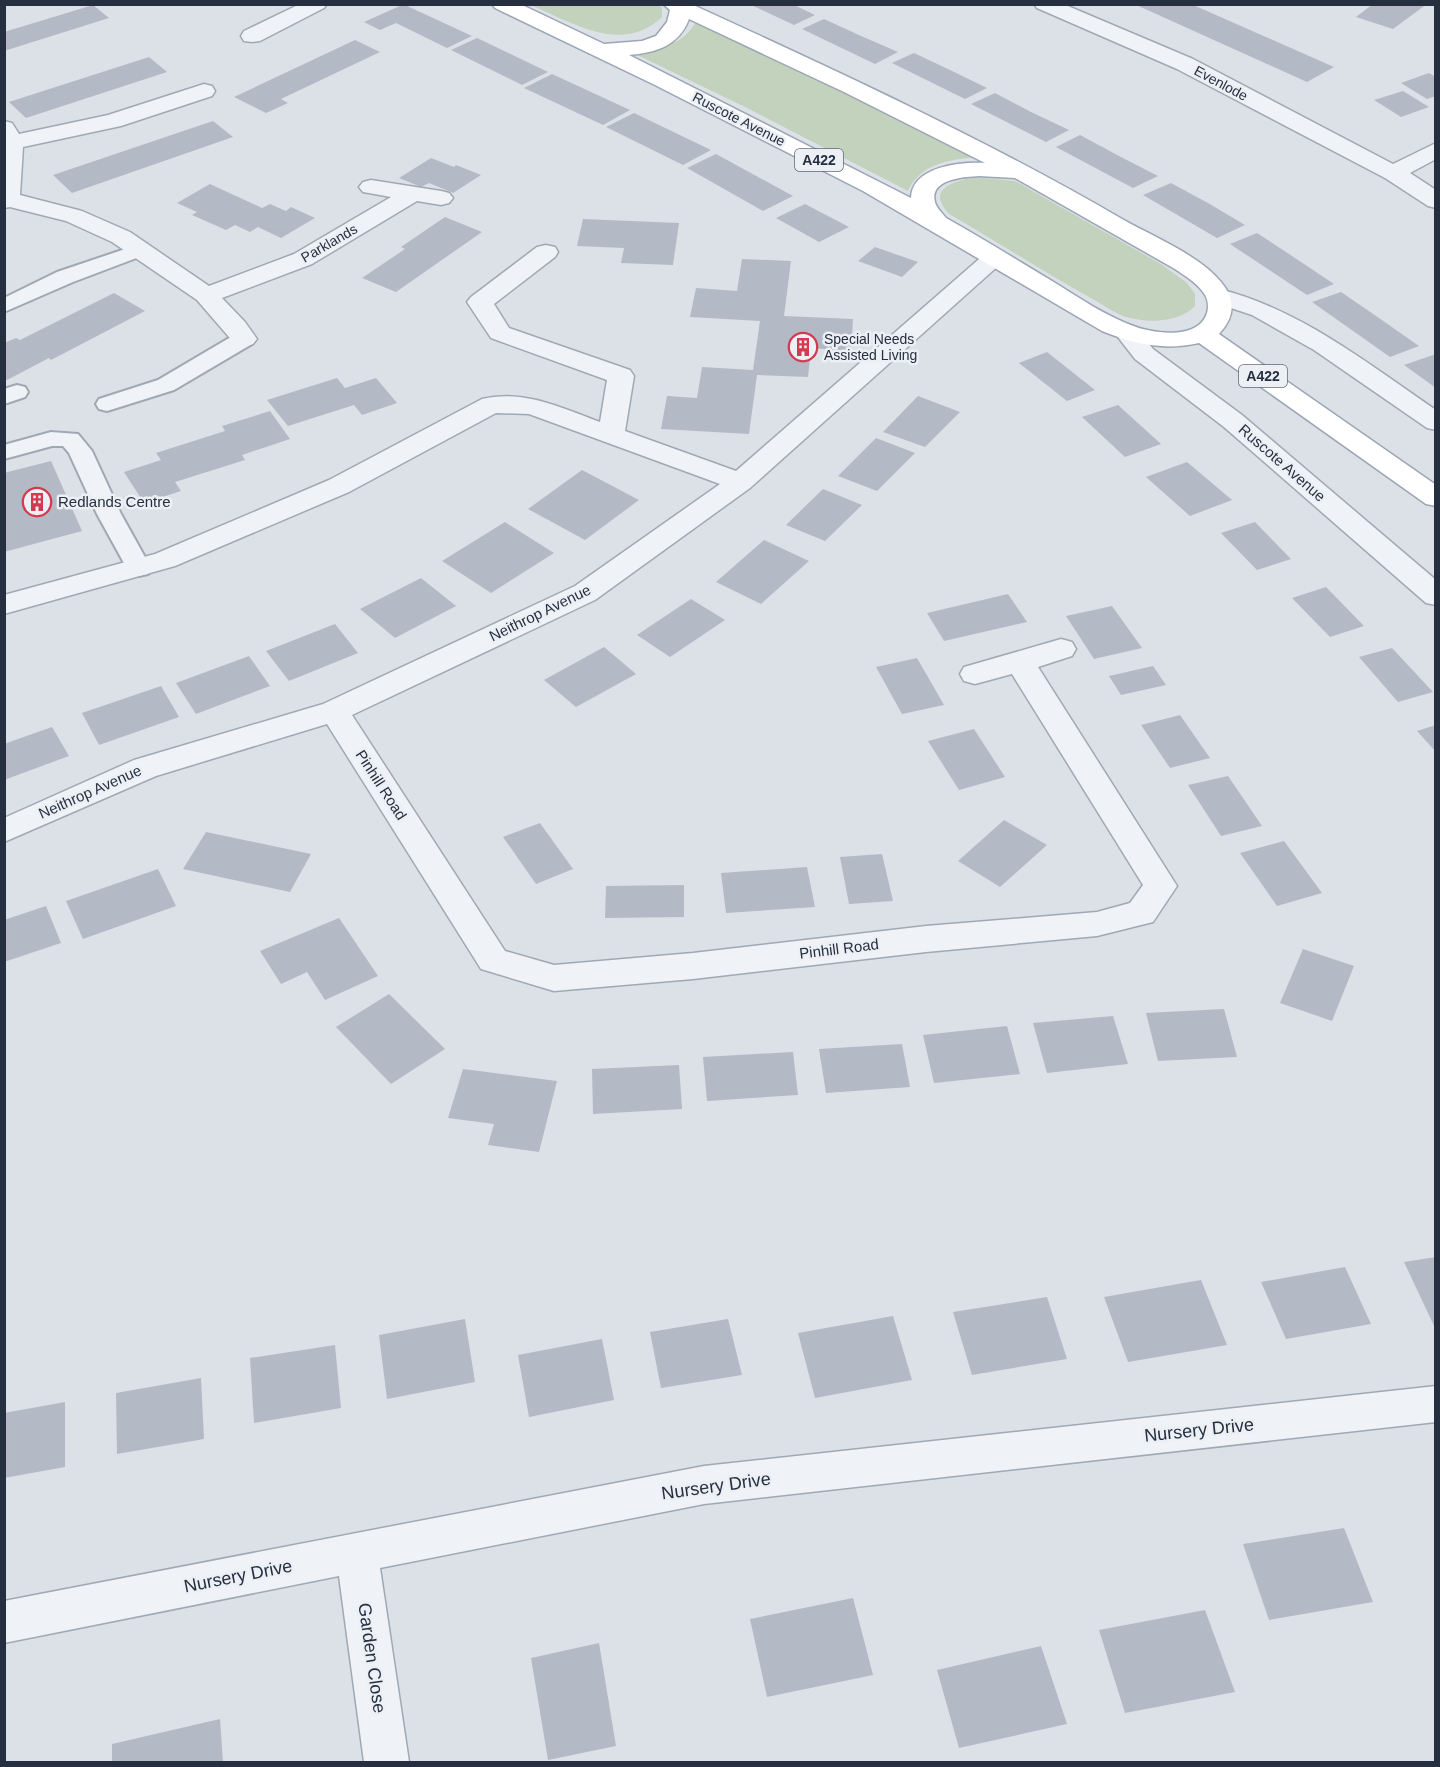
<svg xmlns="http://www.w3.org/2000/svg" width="1440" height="1767" viewBox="0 0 1440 1767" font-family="Helvetica,sans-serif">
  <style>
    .green { fill: #c2d2bd }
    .building { fill: #b3bac5 }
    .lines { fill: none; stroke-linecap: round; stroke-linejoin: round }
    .service-casing { stroke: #a1a8b2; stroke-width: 4 }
    .minor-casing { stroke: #a1a8b2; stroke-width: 3 }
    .primary-casing { stroke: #9ba5b4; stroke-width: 3 }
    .service { fill: #eff2f6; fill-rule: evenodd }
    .minor { fill: #eff2f6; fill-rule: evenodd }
    .primary { fill: #fff; fill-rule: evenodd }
    .labels { text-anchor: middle; stroke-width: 5; stroke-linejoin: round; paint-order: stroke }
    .far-street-label { font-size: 14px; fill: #252f3f; stroke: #ecf0f5 }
    .shield { fill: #ecf0f5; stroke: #616976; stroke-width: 1.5 }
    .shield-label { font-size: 14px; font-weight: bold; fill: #252f3f }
    .far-poi-label { font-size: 14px; fill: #252f3f; stroke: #ecf0f5; text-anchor: start }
    .street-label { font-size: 15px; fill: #252f3f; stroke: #ecf0f5 }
    .poi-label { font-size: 15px; fill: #252f3f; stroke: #ecf0f5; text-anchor: start }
    .near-street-label { font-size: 18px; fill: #252f3f; stroke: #ecf0f5 }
  </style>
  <rect width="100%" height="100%" fill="#dce1e8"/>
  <!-- green -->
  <g class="green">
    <path d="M531,5H656L662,7V17C622,55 573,23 531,5Z"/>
    <path d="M697,20L979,157C952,159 920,163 908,191L745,107L633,53C660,49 683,46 697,20Z"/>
    <path d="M974,177L1015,181L1161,264L1187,283L1195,294V306C1180,322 1151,323 1130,318C1116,315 1101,303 1089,297C1042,271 996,241 949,214C926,189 952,182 974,177Z"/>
  </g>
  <!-- building -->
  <g class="building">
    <path d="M749,4H792L815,15L794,25Z"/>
    <path d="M1134,4H1191L1334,67L1307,82Z"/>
    <path d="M1373,4H1427L1393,29L1356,17Z"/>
    <path d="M93,5L109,18L4,51V32Z"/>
    <path d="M402,5H405L472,36L447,48L396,23L380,30L364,22Z"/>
    <path d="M824,19L861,36L898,52L875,64L802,29Z"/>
    <path d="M477,38L548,72L522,85L451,50Z"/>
    <path d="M355,40L380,52L281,99L288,103L266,113L234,97Z"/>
    <path d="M914,53L950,70L987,88L965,99L892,63Z"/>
    <path d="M149,57L167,72L26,118L9,102Z"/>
    <path d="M1429,73L1436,77V96L1427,99L1401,83Z"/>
    <path d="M552,74L630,110L603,125L524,88Z"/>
    <path d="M1403,91L1429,107L1401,117L1374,100Z"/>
    <path d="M995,93L1031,112L1069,130L1046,142L971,104Z"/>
    <path d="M634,113L711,150L683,165L606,127Z"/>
    <path d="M213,121L233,137L72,193L53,175Z"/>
    <path d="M1080,135L1119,156L1158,176L1133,188L1056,147Z"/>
    <path d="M716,154L793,196L763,211L687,168Z"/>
    <path d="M431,158L454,167L456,165L481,175L453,193L429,183L421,187L399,178Z"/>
    <path d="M1171,183L1208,203L1245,225L1217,238L1143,195Z"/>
    <path d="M210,184L262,208L270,204L286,211L291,207L315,218L281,238L258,227L250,232L235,225L226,230L192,215L197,212L177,203Z"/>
    <path d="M805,204L849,227L819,242L776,218Z"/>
    <path d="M445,217L482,232L396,292L362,278L405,249L401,247Z"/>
    <path d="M583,219L679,223L673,265L621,263L624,248L577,246Z"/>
    <path d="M1257,233L1295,258L1334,284L1307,295L1230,244Z"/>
    <path d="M875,247L918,262L902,277L858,261Z"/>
    <path d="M742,259L791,261L784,316L853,319L851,351L811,348L808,377L757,375L749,434L661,429L667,396L697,398L702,367L753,370L760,321L690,317L696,288L737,291Z"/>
    <path d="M1341,292L1379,318L1419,346L1390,357L1312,302Z"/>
    <path d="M114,293L145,311L51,360L49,358L7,380L4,378V343L16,338L20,340Z"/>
    <path d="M1047,352L1095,390L1067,401L1019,363Z"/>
    <path d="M1436,354V388L1404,365Z"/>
    <path d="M337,378L345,388L376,378L397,403L362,415L354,405L288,426L267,400Z"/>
    <path d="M918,396L960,412L925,447L883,432Z"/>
    <path d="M1118,405L1161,444L1125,457L1082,417Z"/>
    <path d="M270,411L290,439L242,455L245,460L175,482L181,491L144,503L124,472L161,460L156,453L225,431L222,426Z"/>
    <path d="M876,438L915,453L877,491L838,476Z"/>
    <path d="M51,461L82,531L4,552V473Z"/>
    <path d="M1187,462L1232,500L1190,516L1146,477Z"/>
    <path d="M582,470L639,500L585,540L528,509Z"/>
    <path d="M823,489L862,505L825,541L786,525Z"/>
    <path d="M505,522L554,553L491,593L442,561Z"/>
    <path d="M1255,522L1291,559L1257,570L1221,533Z"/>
    <path d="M764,540L809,561L761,604L716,582Z"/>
    <path d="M421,578L456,606L395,638L360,609Z"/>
    <path d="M1326,587L1364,626L1330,637L1292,598Z"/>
    <path d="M1008,594L1027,622L944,641L927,613Z"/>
    <path d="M691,599L725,620L670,657L637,635Z"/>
    <path d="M1112,606L1142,648L1094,659L1066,616Z"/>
    <path d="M335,624L358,653L289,681L266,651Z"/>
    <path d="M604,647L636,674L576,707L544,680Z"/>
    <path d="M1392,648L1433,692L1398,702L1359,657Z"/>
    <path d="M249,656L270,686L196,714L176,683Z"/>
    <path d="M917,658L944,705L902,714L876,667Z"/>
    <path d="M1153,666L1166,685L1121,695L1109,676Z"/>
    <path d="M161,686L179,717L99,745L82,713Z"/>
    <path d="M1180,715L1210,758L1170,768L1141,725Z"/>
    <path d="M1436,725V752L1417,731Z"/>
    <path d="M52,727L69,756L4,780V744Z"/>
    <path d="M974,729L1005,777L959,790L928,741Z"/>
    <path d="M1228,776L1262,826L1221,836L1188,785Z"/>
    <path d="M1004,820L1047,845L1000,887L958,861Z"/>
    <path d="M540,823L573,869L536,884L503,837Z"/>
    <path d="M206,832L311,854L290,892L183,869Z"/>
    <path d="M1284,841L1322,893L1277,906L1240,853Z"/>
    <path d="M882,854L893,901L849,904L840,857Z"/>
    <path d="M807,867L815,907L726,913L721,873Z"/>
    <path d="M158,869L176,906L83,939L66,901Z"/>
    <path d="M684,885V917L605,918L606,886Z"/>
    <path d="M46,906L61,943L4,962V920Z"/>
    <path d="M339,918L378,976L325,1000L307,972L281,984L260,951Z"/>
    <path d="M1303,949L1354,966L1332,1021L1280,1003Z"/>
    <path d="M389,994L445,1049L391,1084L336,1027Z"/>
    <path d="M1224,1009L1237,1057L1158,1061L1146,1013Z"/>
    <path d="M1113,1016L1128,1064L1047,1073L1033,1023Z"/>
    <path d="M1007,1026L1020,1074L934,1083L923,1035Z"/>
    <path d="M902,1044L910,1087L826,1093L819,1049Z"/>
    <path d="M793,1052L798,1095L707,1101L703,1057Z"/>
    <path d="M679,1065L682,1109L593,1114L592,1069Z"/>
    <path d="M463,1069L557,1081L539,1152L488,1145L494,1124L448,1118Z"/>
    <path d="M1436,1257V1330L1404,1262Z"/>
    <path d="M1345,1267L1371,1324L1286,1339L1261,1282Z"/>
    <path d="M1201,1280L1227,1345L1128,1362L1104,1297Z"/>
    <path d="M1047,1297L1067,1359L972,1375L953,1312Z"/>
    <path d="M893,1316L912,1380L815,1398L798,1333Z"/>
    <path d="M465,1319L475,1382L387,1399L379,1335Z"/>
    <path d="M728,1319L742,1375L661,1388L650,1332Z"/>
    <path d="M602,1339L614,1400L529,1417L518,1355Z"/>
    <path d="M335,1345L341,1408L254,1423L250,1358Z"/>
    <path d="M201,1378L204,1439L117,1454L116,1393Z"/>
    <path d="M65,1402V1467L4,1478V1413Z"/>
    <path d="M1344,1528L1373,1602L1269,1620L1243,1544Z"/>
    <path d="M853,1598L873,1675L767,1697L750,1619Z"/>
    <path d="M1205,1610L1235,1692L1125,1713L1099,1630Z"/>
    <path d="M599,1643L616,1746L548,1760L531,1658Z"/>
    <path d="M1041,1646L1067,1724L959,1748L937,1670Z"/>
    <path d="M220,1719L223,1762H112V1744Z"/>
  </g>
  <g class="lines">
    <!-- service casing -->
    <g class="service-casing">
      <g id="service">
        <path d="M140,244L147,246L150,250L147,254L73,282L4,312V298L57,272Z"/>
        <path d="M244,332L252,334L255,339L252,344L174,390L107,411L99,409L96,404L99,399L158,380L236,334Z"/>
        <path d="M17,385L25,387L28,392L25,397L4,404V389Z"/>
        <path d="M51,432L78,434L92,451L121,514L151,568L148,574L139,576L130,574L97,514L69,453L63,446H52L4,459V445Z"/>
      </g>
    </g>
    <!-- minor casing -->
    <g class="minor-casing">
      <g id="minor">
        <path d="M300,4H327L324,8L260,41L252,42L244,41L241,36L244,31Z"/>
        <path d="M1034,4H1063L1193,59L1393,164L1436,143V159L1410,173L1436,190V208L1428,206L1385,178L1177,69L1037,8Z"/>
        <path d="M204,84L212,86L215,91L212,96L121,126L23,147L20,195L82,211L130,232L209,286L294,254L391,197L363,192L359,187L363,182L371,180L441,191L449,193L453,198L449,203L441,205L417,201L312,264L222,298L245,322L257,339L253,344L244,347L235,344L197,300L112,242L66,221L10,207L4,208V121L12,123L19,134L108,115Z"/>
        <path d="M546,245L555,247L558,252L555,257L494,304L509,328L630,370L634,376L625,431L736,471L986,253L995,251L1004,253L1007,258L750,488L595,600L352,715L505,951L554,965L693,953L926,926L1097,912L1130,903L1143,885L1012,674L975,684L964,681L960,674L964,667L1061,639L1072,642L1076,649L1072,656L1038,667L1177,886L1153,922L1097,936L926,952L693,979L554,991L481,969L327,724L156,776L4,842V818L134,760L323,704L575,586L720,484L529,414L496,413L349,492L175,566L4,614V595L155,554L329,480L482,399C523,389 562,408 600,422L607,380L491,338L467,302L471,297L537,247Z"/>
        <path d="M1219,289C1300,309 1368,364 1436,410V430L1427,428L1314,350L1252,315L1210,301L1207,296L1210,291Z"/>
        <path d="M1127,324L1136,327L1153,349L1242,415L1436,580V605L1426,603L1224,427L1135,359L1114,332L1118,327Z"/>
        <path d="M1436,1386V1422L704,1504L380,1568L409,1762H364L339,1576L4,1643V1601L704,1466Z"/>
      </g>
    </g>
    <!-- primary casing -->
    <g class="primary-casing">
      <path id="primary" d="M492,4H520L604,44L642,41L656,36L667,22L670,10L663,4H691C837,71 983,138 1122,219C1152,236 1199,255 1221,282C1236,300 1235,317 1219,334L1436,485V506L1426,504L1199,343C1165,351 1134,344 1102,331L863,191L655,85L495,8ZM689,19L844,92L985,163C961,162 912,166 911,198L629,55C655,53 679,46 689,19ZM979,176L1015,178L1175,269C1185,276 1196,282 1203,292C1208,298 1209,306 1207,313C1198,341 1152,333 1133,326C1104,315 1078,297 1052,281C1017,260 982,238 946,218C942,213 936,207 935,202C929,179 964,177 979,176Z"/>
    </g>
    <!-- service -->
    <use href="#service" class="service"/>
    <!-- minor -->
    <use href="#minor" class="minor"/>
    <!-- primary -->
    <use href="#primary" class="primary"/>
  </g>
  <!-- icons -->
  <defs>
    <g id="building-ring" transform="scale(1.5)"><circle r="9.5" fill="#ecf0f5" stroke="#d63850" stroke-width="1.5"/><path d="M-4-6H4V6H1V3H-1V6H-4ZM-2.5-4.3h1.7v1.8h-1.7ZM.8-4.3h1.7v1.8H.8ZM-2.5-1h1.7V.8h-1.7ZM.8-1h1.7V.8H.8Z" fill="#d63850"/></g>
  </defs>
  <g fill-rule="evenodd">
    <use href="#building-ring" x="803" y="347"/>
    <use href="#building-ring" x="37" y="502"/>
  </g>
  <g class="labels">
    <!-- far-street labels -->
    <g class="far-street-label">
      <text transform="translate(1221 83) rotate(28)" y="5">Evenlode</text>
      <text transform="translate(739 119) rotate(27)" y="5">Ruscote Avenue</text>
      <text transform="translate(329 243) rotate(-30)" y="5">Parklands</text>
    </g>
    <!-- shield labels -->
    <g class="shield">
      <rect x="795" y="149" width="48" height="22" rx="4.5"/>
      <rect x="1239" y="365" width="48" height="22" rx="4.5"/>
    </g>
    <g class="shield-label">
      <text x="819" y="165">A422</text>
      <text x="1263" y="381">A422</text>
    </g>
    <!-- far-poi labels -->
    <g class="far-poi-label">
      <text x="824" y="344">Special Needs<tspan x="824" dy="16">Assisted Living</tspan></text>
    </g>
    <!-- street labels -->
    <g class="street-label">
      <text transform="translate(1282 463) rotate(41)" y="5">Ruscote Avenue</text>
      <text transform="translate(540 613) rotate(-26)" y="5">Neithrop Avenue</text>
      <text transform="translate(381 785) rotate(57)" y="5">Pinhill Road</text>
      <text transform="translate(90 792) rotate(-24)" y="5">Neithrop Avenue</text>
      <text transform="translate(839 949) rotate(-7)" y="5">Pinhill Road</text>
    </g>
    <!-- poi labels -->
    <g class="poi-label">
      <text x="58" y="507">Redlands Centre</text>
    </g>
    <!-- near-street labels -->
    <g class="near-street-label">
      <text transform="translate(1199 1430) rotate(-6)" y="6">Nursery Drive</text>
      <text transform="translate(716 1486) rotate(-8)" y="6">Nursery Drive</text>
      <text transform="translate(238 1576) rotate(-11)" y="6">Nursery Drive</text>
      <text transform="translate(372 1658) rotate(82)" y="6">Garden Close</text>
    </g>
  </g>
  <!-- border -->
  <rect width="1440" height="1767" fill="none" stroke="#252f3f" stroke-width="12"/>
</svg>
